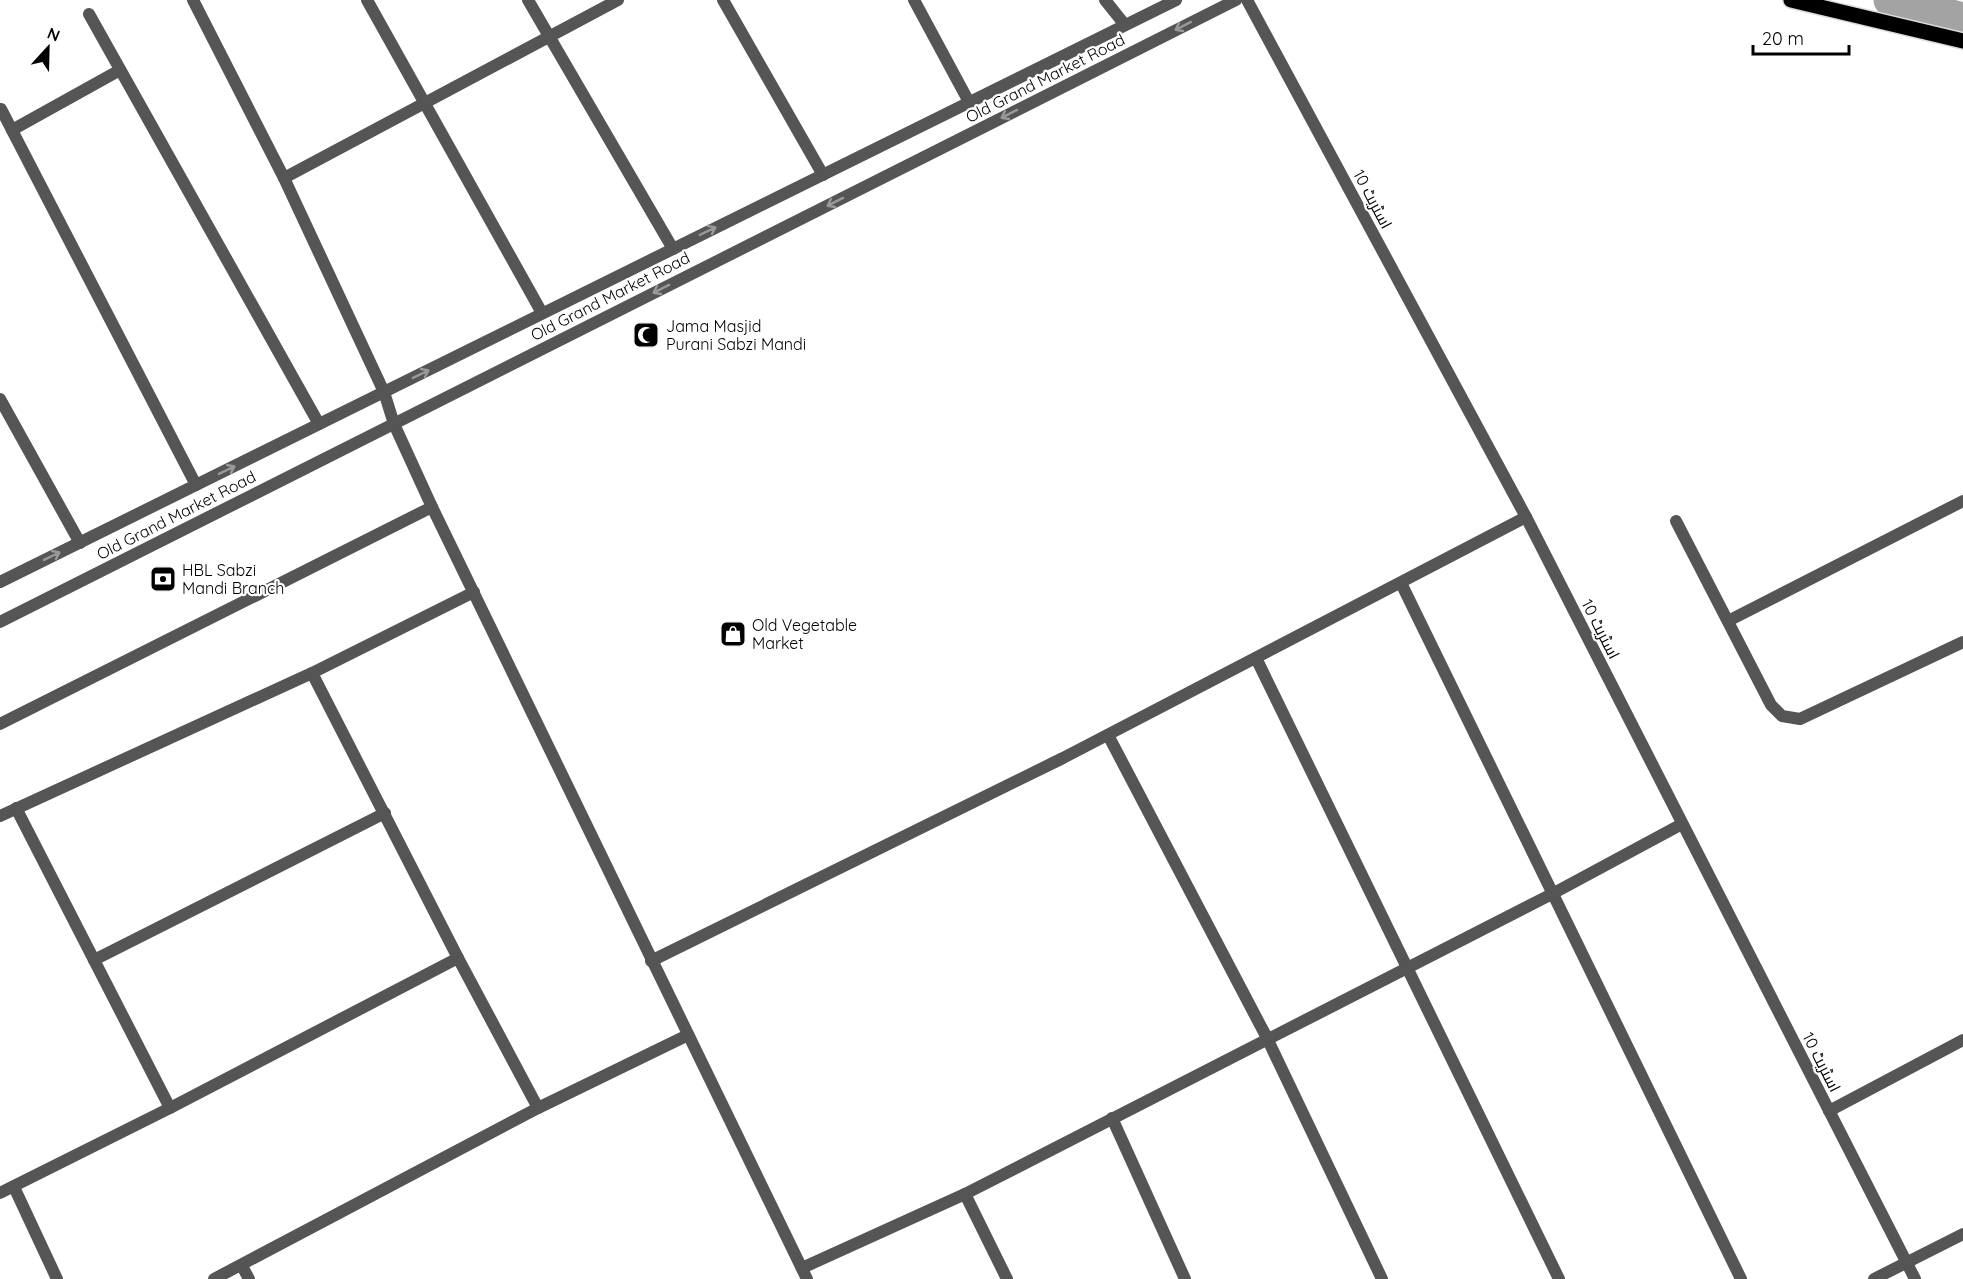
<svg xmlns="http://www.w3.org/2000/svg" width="1963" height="1279" viewBox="0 0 1963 1279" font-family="Quicksand,Cairo,sans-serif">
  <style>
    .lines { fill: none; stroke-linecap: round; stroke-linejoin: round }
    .canal { stroke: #a3a3a3; stroke-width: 33 }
    .primary-casing { stroke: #dbdbdb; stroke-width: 18 }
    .pedestrian { stroke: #555; stroke-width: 12 }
    .minor { stroke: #555; stroke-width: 12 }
    .tertiary { stroke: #555; stroke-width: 12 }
    .primary { stroke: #000; stroke-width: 15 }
    .oneway { stroke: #999 }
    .labels { text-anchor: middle; stroke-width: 4.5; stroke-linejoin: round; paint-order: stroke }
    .street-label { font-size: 16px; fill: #000; stroke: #fff }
    .poi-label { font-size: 16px; fill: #000; stroke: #fff; text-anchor: start }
  </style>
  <rect width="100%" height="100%" fill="#fff"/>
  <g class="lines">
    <!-- canal -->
    <path class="canal" d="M1890,0L1963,19"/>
    <!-- primary casing -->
    <g class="primary-casing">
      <path id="primary" d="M1791,0L1963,41"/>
    </g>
    <!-- pedestrian -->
    <path class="pedestrian" d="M0,724L432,507"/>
    <!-- minor -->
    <g class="minor">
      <path d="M367,0L542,313"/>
      <path d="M528,0L673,249"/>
      <path d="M723,0L823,175"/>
      <path d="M914,0L969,102"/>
      <path d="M1105,0L1125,25"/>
      <path d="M1247,0L1526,517L1915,1279"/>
      <path d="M89,14L319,424"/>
      <path d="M1,109L196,485"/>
      <path d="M12,130L120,70"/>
      <path d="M284,178L618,0"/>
      <path d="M0,399L80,543"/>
      <path d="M1676,521L1771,705L1782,716L1800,719L1963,642"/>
      <path d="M1401,583L1741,1279"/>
      <path d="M1728,621L1963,501"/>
      <path d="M1256,658L1559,1279"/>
      <path d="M1108,735L1267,1038L1382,1279"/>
      <path d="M0,816L312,673L474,592"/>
      <path d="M458,958L538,1108"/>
      <path d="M94,960L385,813"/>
      <path d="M651,961L1063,758L1526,517"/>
      <path d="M170,1108L458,958L312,673"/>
      <path d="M1829,1111L1963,1040"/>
      <path d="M1112,1118L1185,1279"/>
      <path d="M14,1187L57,1279"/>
      <path d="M0,1193L170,1108L16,808"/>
      <path d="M965,1194L1007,1279"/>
      <path d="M242,1266L249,1279"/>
      <path d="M802,1268L965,1194L1552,894L1682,824"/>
      <path d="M214,1279L538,1108L688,1035"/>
      <path d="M1874,1279L1963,1234"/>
    </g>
    <!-- tertiary -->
    <g class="tertiary">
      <path d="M193,0L284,178L384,392L394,424L432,507L807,1279"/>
      <path d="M0,582L1176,0"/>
      <path d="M0,622L1236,0"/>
    </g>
    <!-- primary -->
    <use href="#primary" class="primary"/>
  </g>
  <!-- one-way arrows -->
  <defs><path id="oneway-shaft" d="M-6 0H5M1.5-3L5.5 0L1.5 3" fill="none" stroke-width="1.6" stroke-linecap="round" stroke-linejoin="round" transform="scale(1.5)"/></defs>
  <g class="oneway">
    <use href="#oneway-shaft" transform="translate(1183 26) rotate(153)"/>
    <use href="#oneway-shaft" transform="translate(1009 114) rotate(153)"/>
    <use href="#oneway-shaft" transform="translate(835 202) rotate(153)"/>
    <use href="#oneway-shaft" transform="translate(708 231) rotate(-26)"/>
    <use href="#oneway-shaft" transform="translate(661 289) rotate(153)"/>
    <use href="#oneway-shaft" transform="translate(421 374) rotate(-26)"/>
    <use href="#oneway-shaft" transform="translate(227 470) rotate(-26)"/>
    <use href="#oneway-shaft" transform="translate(52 556) rotate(-26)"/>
  </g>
  <!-- icons -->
  <defs>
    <g id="mosque-square" transform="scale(1.35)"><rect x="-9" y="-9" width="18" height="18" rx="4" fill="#000" stroke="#fff"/><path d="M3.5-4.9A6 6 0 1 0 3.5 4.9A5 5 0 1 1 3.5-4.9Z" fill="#fff"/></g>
    <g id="bank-square" transform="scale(1.35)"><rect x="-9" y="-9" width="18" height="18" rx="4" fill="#000" stroke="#fff"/><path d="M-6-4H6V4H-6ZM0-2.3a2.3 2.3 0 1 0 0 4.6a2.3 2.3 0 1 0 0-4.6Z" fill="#fff"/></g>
    <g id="shop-square" transform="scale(1.35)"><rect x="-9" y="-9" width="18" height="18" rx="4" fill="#000" stroke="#fff"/><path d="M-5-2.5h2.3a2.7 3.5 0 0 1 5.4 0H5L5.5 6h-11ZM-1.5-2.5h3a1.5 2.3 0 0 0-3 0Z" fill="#fff"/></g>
  </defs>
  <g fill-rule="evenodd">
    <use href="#mosque-square" x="646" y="335"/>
    <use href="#bank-square" x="163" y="579"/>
    <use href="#shop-square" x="733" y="634"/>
  </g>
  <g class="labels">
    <!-- street labels -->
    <g class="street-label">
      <text transform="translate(1045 78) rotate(-27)" y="6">Old Grand Market Road</text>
      <text transform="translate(1373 199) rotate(62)" y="6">اسٹریٹ 10</text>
      <text transform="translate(610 296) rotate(-27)" y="6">Old Grand Market Road</text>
      <text transform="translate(176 515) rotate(-27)" y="6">Old Grand Market Road</text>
      <text transform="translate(1601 629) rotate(63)" y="6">اسٹریٹ 10</text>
      <text transform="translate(1822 1062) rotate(63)" y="6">اسٹریٹ 10</text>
    </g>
    <!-- poi labels -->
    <g class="poi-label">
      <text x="666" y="332">Jama Masjid<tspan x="666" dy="18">Purani Sabzi Mandi</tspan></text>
      <text x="182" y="576">HBL Sabzi<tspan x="182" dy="18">Mandi Branch</tspan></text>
      <text x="752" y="631">Old Vegetable<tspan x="752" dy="18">Market</tspan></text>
    </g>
  </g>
  <!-- north arrow -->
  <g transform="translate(48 48) rotate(22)" stroke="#ffffff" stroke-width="4.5" paint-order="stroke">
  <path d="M0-4.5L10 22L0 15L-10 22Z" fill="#000000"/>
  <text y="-9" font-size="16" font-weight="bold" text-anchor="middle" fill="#000000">N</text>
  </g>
  <!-- scale -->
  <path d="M1753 45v9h96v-9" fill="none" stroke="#000000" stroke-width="3"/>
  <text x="1762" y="45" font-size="18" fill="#000000" stroke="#ffffff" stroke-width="4.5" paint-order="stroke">20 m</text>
</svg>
